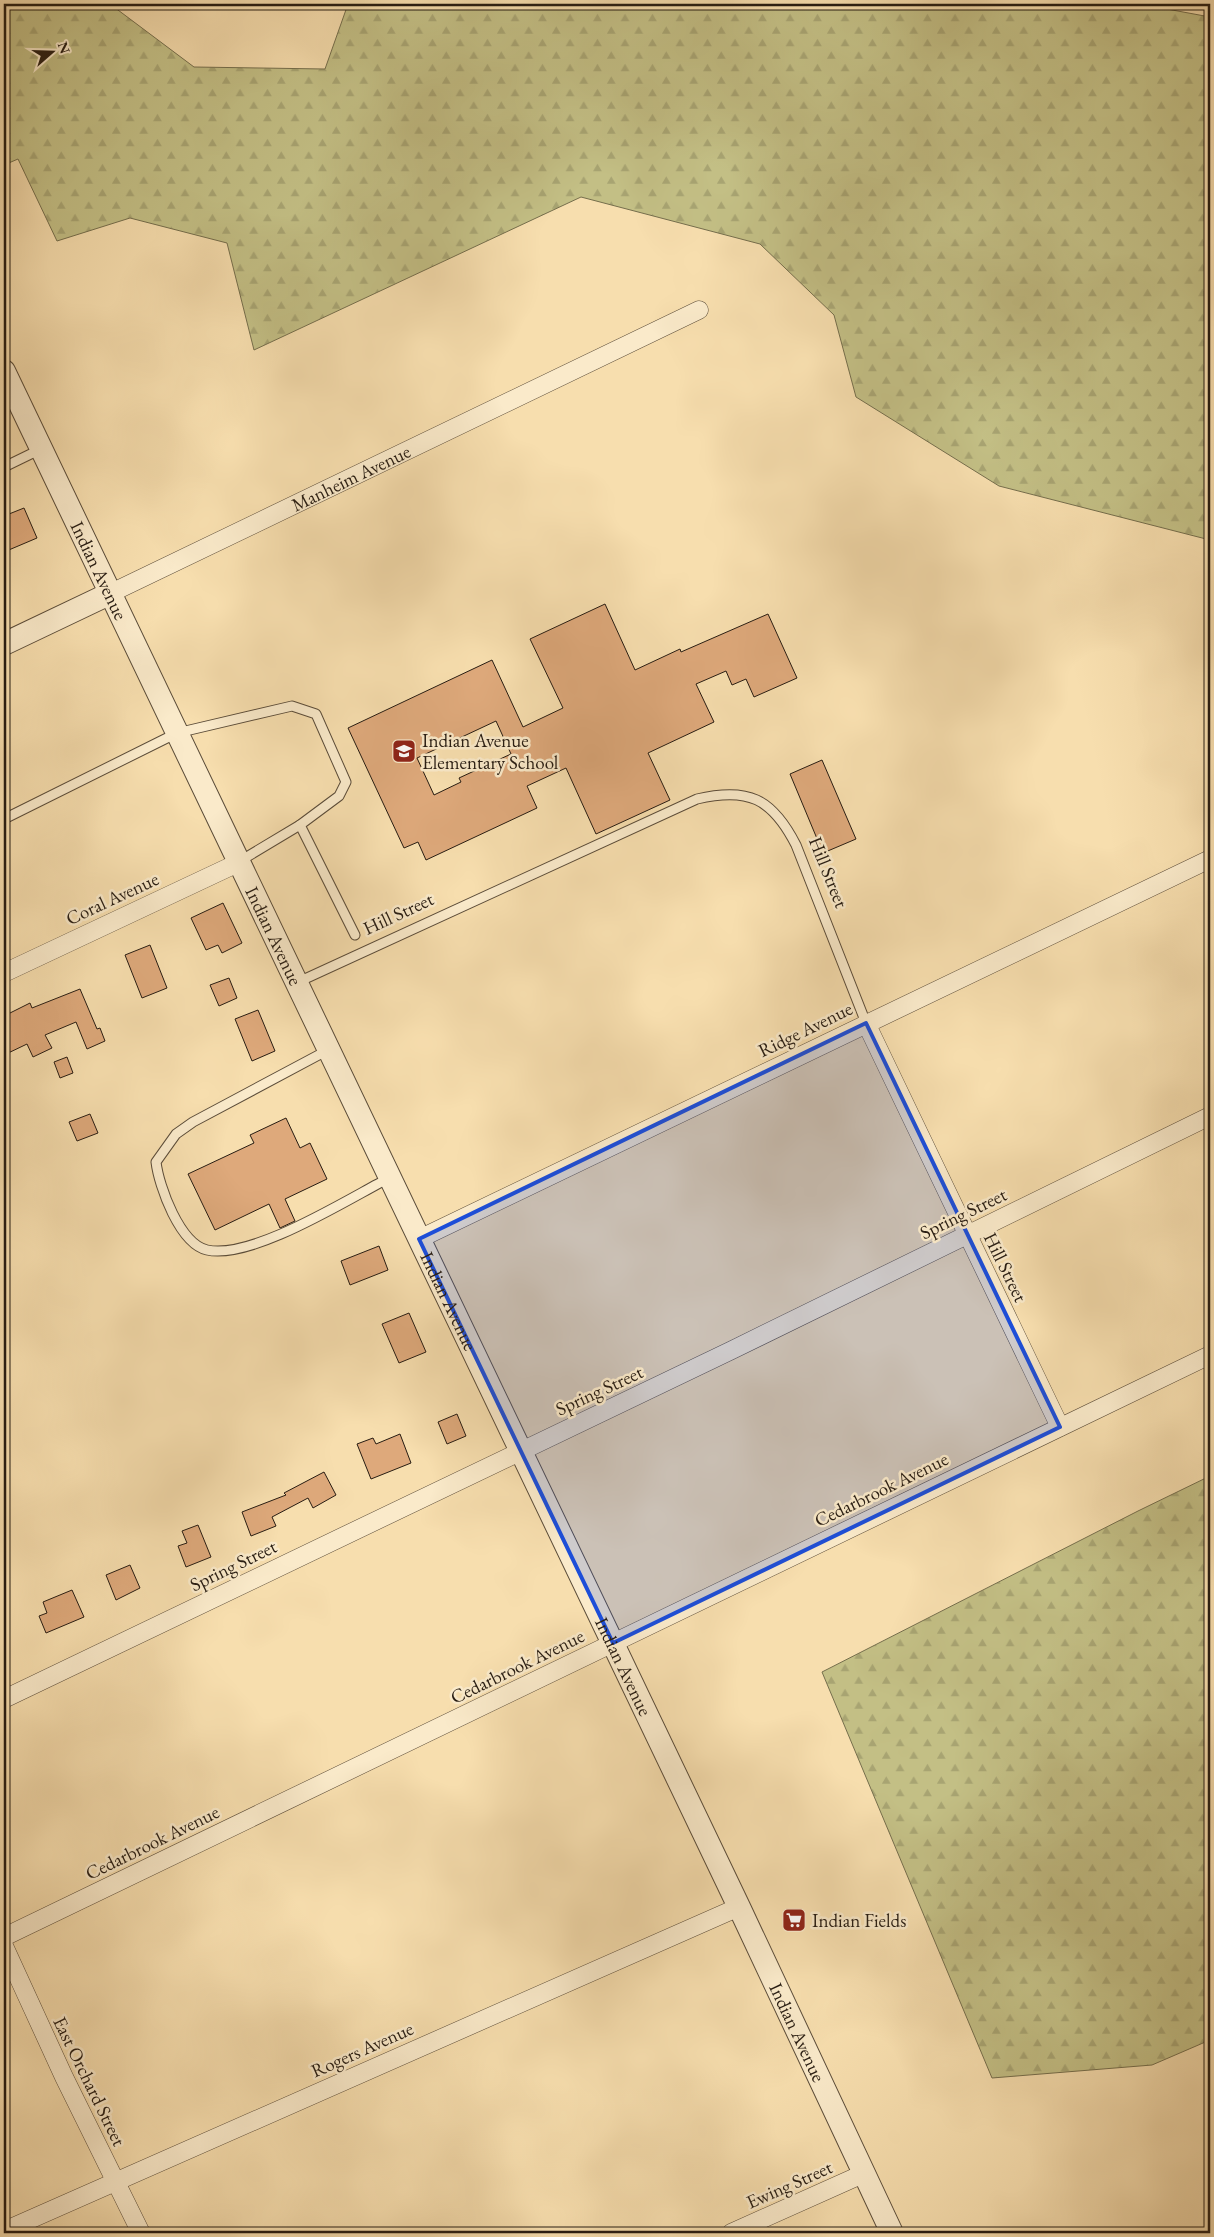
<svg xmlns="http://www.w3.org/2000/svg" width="1214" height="2237" viewBox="0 0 1214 2237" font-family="'EB Garamond',serif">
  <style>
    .forest { fill: url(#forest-firs); stroke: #756e4c }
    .building { fill: #dea97b; stroke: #271c12; fill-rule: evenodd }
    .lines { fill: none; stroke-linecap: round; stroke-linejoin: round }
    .service-casing { stroke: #5b4c39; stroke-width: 11 }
    .minor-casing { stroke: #5b4c39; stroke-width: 19 }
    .tertiary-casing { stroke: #5b4c39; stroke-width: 24 }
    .service { stroke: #faeaca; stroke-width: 9 }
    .minor { stroke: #faeaca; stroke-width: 18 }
    .tertiary { stroke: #faeaca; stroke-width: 22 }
    .rail-casing { stroke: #271c12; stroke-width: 5.5 }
    .rail { stroke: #faeaca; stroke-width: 4; stroke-dasharray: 11; stroke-linecap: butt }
    .marked { fill: #1d4ed8; fill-opacity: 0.2; stroke: #1d4ed8; stroke-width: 4; stroke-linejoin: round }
    .labels { text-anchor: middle; stroke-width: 5; stroke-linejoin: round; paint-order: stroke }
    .street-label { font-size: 19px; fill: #271c12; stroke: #faeaca }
    .poi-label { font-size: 19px; fill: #271c12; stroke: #faeaca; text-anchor: start }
  </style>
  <defs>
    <pattern id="forest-firs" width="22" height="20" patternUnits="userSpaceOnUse" patternTransform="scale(1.25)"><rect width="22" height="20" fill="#c3bf85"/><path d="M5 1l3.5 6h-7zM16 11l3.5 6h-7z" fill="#a8a472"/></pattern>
  </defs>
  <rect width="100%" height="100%" fill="#f7deae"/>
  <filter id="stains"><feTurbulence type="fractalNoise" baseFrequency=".004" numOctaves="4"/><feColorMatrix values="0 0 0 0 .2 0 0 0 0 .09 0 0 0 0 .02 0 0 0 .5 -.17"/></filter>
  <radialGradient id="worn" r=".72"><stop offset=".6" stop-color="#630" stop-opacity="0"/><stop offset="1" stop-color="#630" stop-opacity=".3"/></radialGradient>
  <!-- forest -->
  <g class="forest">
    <path d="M4,4H110L194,67L325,69L348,4H1140L1210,17V540L999,486L856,397L834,315L760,244L581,197L254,350L227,243L130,218L57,241L18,159L4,165Z"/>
    <path d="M1210,1476V2040L1152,2065L992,2078L822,1672L1138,1511Z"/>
  </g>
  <!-- building -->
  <g class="building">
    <path d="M24,508L37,538L4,552V516Z"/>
    <path d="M605,604L635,670L680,649L681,652L768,614L797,678L754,697L746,679L732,685L726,671L696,684L714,722L648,753L670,800L596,834L566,768L527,786L537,808L426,860L418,842L404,848L348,728L492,660L523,727L563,708L530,639ZM496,721L511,754L459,778L461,782L434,795L417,758Z"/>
    <path d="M822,760L856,839L823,853L790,774Z"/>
    <path d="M223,903L242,943L222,953L218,945L206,950L191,918Z"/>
    <path d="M150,945L167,988L142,998L125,955Z"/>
    <path d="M229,978L237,998L219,1006L210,985Z"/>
    <path d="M80,989L97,1029L100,1028L105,1041L87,1049L76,1022L45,1035L52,1048L33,1057L27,1044L4,1055V1016L30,1003L32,1008Z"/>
    <path d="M258,1010L275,1051L252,1061L235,1019Z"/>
    <path d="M67,1057L73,1073L60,1078L54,1062Z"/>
    <path d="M90,1114L98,1133L77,1141L69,1122Z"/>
    <path d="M286,1118L300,1148L310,1143L327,1179L285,1199L295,1221L280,1228L269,1204L215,1230L188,1174L254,1143L250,1135Z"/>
    <path d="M379,1246L388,1270L350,1285L341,1261Z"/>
    <path d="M409,1313L426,1352L399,1363L382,1324Z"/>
    <path d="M457,1414L466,1436L447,1444L438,1422Z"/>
    <path d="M400,1434L411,1463L371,1479L357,1444L373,1438L376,1444Z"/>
    <path d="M324,1472L336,1495L313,1508L308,1498L272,1517L276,1526L251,1536L242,1512L286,1495L284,1493Z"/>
    <path d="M198,1525L211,1557L186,1567L178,1546L187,1543L182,1531Z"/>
    <path d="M130,1565L140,1588L116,1600L106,1575Z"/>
    <path d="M72,1590L84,1617L46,1633L39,1616L47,1613L43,1602Z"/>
  </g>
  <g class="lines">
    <!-- service casing -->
    <g class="service-casing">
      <g id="service">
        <path d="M4,467L41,449"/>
        <path d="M4,819L177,733L292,706L316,714L346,782L339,796L300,825L240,861"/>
        <path d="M300,825L355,935"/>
        <path d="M296,983L697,799C748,787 772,798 796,845L866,1023"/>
        <path d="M328,1050L193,1122L176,1134L156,1162C159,1187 180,1244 207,1250C252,1260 348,1199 389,1178"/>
      </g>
    </g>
    <!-- minor casing -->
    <g class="minor-casing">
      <g id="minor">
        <path id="s1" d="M111,593L699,310"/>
        <path d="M4,973L240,862"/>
        <path d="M866,1023L1060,1427"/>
        <path d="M419,1239L1210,859"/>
        <path d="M4,1699L730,1351L1210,1116"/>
        <path d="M4,1937L1210,1355"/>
        <path d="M4,1946L64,2077L141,2233"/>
        <path d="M4,2231L739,1907"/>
        <path d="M731,2233L865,2173"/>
      </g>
    </g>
    <!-- tertiary casing -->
    <g class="tertiary-casing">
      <g id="tertiary">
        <path id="s2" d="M4,371L739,1907L892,2233"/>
        <path d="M4,644L111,593"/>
      </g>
    </g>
    <!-- service -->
    <use href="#service" class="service"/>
    <!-- minor -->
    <use href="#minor" class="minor"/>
    <!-- tertiary -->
    <use href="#tertiary" class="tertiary"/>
    <!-- rail casing -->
    <g class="rail-casing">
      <path id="rail" d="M1197,4L1210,6"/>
    </g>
    <!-- rail -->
    <use href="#rail" class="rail"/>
  </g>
  <!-- marked area -->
  <path class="marked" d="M866,1023L1060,1427L613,1643L419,1239Z"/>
  <!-- icons -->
  <defs>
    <g id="school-square" transform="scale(1.25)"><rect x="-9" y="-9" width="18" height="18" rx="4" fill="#8f2418" stroke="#faeaca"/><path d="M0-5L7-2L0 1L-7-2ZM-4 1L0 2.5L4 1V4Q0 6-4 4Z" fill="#fff"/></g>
    <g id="supermarket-square" transform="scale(1.25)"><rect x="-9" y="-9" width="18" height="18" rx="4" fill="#8f2418" stroke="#faeaca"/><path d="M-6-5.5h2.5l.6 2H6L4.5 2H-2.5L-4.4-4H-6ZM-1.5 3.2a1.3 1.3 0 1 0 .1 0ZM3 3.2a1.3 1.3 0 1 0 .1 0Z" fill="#fff"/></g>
  </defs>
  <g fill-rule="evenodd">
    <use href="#school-square" x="404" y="751"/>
    <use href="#supermarket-square" x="794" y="1920"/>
  </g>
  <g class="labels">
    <!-- street labels -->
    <g class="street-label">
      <text dy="7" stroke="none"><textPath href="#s1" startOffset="266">Manheim Avenue</textPath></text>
      <text dy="7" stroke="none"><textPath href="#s2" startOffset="221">Indian Avenue</textPath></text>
      <text transform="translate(829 872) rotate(68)" y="7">Hill Street</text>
      <text transform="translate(112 898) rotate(-25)" y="7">Coral Avenue</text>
      <text transform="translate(398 913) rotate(-25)" y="7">Hill Street</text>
      <text dy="7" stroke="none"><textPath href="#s2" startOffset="626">Indian Avenue</textPath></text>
      <text transform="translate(805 1029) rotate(-26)" y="7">Ridge Avenue</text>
      <text transform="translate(963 1213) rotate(-26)" y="7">Spring Street</text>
      <text transform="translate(1006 1267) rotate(64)" y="7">Hill Street</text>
      <text dy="7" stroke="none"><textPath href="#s2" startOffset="1031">Indian Avenue</textPath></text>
      <text transform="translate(599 1390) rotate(-25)" y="7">Spring Street</text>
      <text transform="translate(881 1489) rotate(-26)" y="7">Cedarbrook Avenue</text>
      <text transform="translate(233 1565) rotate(-26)" y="7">Spring Street</text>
      <text transform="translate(517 1666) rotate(-26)" y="7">Cedarbrook Avenue</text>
      <text dy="7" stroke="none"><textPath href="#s2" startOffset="1436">Indian Avenue</textPath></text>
      <text transform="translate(152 1842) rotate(-26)" y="7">Cedarbrook Avenue</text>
      <text dy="7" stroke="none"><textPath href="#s2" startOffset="1841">Indian Avenue</textPath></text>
      <text transform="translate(362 2049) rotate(-24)" y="7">Rogers Avenue</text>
      <text transform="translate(90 2081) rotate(64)" y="7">East Orchard Street</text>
      <text transform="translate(789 2184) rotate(-24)" y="7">Ewing Street</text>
    </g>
    <!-- poi labels -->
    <g class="poi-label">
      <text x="422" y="747">Indian Avenue<tspan x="422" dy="22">Elementary School</tspan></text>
      <text x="812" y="1927">Indian Fields</text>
    </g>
  </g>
  <!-- margin -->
  <rect width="1214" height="2237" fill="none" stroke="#f7deae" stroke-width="20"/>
  <rect x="5" y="5" width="1204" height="2227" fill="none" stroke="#271c12" stroke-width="2.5"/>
  <rect x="10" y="10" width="1194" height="2217" fill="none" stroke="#271c12"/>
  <!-- north arrow -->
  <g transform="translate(52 52) rotate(70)" stroke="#faeaca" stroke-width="4" paint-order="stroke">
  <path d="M0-4L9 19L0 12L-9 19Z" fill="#271c12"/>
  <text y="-8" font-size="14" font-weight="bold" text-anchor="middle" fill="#271c12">N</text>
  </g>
  <rect width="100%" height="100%" filter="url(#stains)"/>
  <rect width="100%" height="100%" fill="url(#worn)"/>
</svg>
